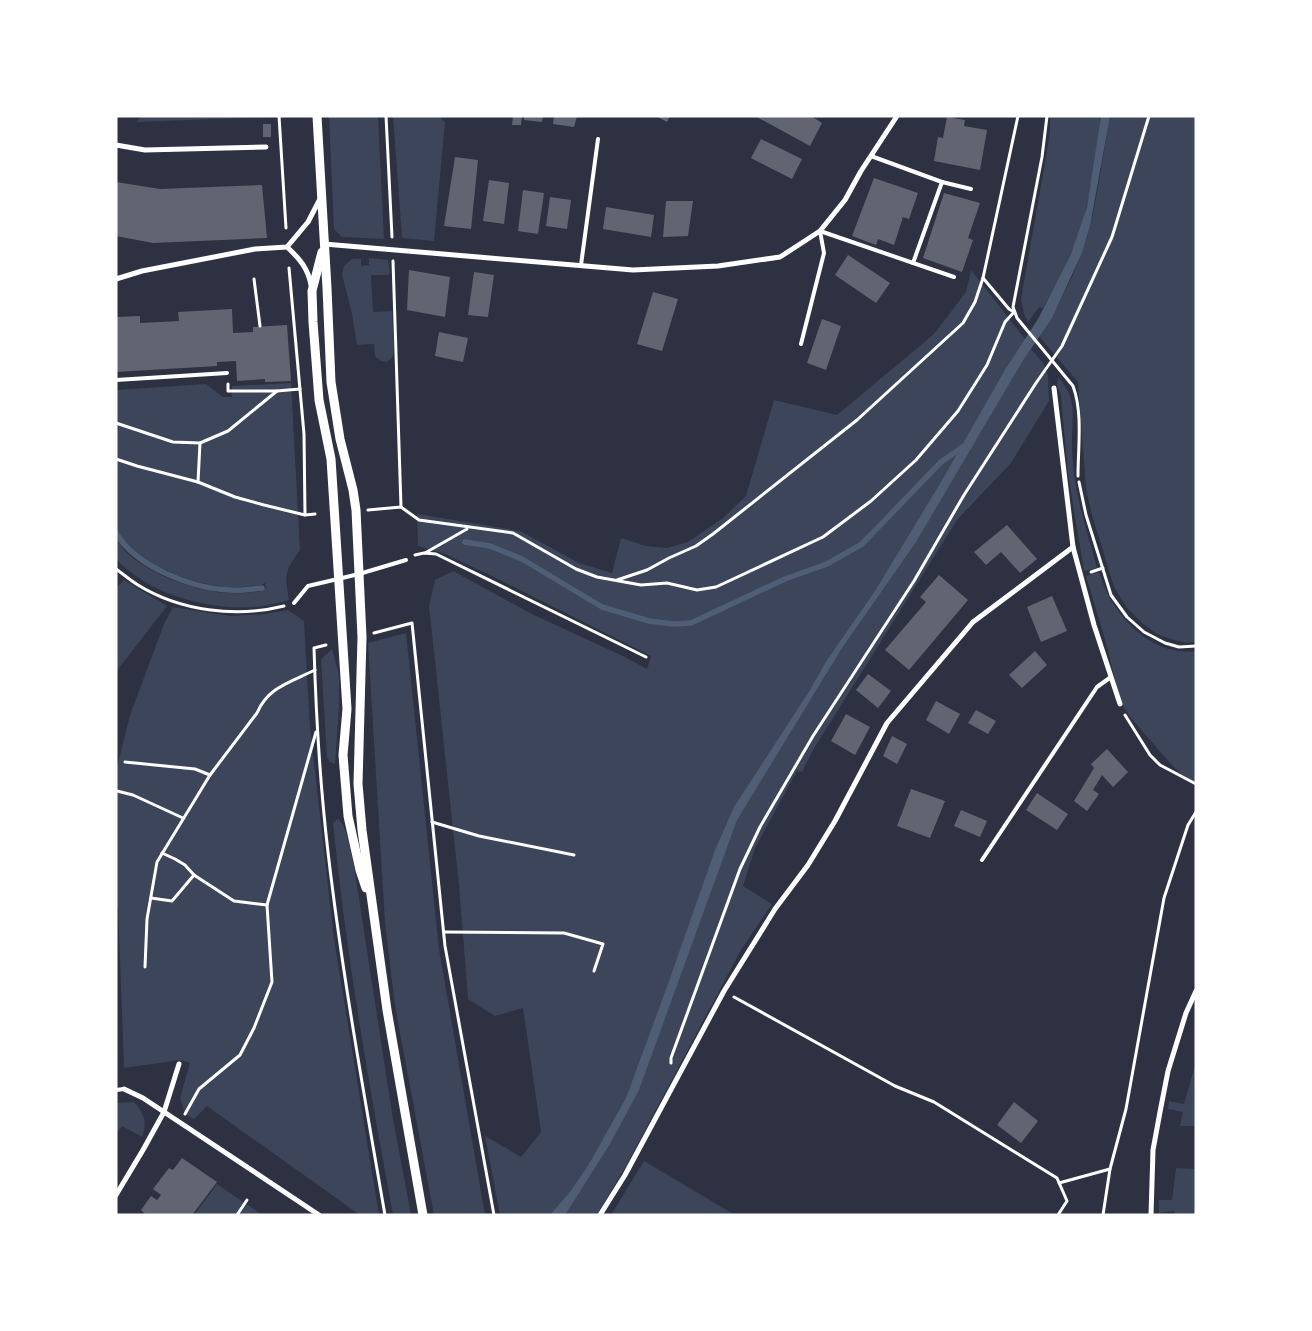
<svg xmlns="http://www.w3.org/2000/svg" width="1312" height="1331" viewBox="0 0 1312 1331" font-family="Figtree,sans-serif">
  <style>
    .green { fill: #3c4559 }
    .water { fill: #4f5d75 }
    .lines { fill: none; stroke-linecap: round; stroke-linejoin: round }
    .stream { stroke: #4f5d75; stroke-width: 5.5 }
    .building { fill: #626471 }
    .path { stroke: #fff; stroke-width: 3 }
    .service { stroke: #fff; stroke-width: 4 }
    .minor { stroke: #fff; stroke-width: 5 }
    .tertiary { stroke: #fff; stroke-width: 9 }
  </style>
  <rect width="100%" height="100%" fill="#2d3142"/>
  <!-- green -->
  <g class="green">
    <path d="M142,116H273V117L136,122Z"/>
    <path d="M329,116H378L384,239L342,237L334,229Z"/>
    <path d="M393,116H439L445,122L434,241L402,238Z"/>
    <path d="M1050,116H1101C1095,154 1092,194 1080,231C1071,258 1056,283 1043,308L1039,307L1028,322L1024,314L1021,299L1045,163L1050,132Z"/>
    <path d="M1110,116H1196V642L1187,643L1174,640L1157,634L1142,623L1127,608L1114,587L1092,515L1086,489L1078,382L1039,336C1060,305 1081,263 1090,226C1099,190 1103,152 1110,116Z"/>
    <path d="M369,258L388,260L390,273L388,275H371L373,312L392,311L394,348L393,356L387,362L381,361L375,356L374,344L357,345L352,314L342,274L344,266L352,259H361V266L369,265Z"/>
    <path d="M971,270L1025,339L1031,349L1043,363L1048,375L1049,401L1011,463L957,520L813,750L802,772L797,771L755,848L743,886L772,904L741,950L626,1166L597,1215H500L485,1136L521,1157L541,1132L523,1008L495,1016L468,999L459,885L429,606L435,580L453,571L534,615L623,656L647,669L651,656L492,576L445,554L418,546L417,514L520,531L579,563L612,573L621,538L646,546L667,548L688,542L723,518L746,496L774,400L837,415L934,334L966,292Z"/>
    <path d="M1058,377C1078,399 1072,415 1072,442C1072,455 1073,468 1075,481C1080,510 1089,539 1097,568L1084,571L1068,474L1061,396L1057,385Z"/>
    <path d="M291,383L300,550C284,572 285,574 289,600C278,603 266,606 255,607C207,610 150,595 116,559V538C119,542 122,547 125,551C148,574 199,593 231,593C241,594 252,592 262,591L266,588L265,583L261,585C251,586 240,588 230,587C199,586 152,569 130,547C124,542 120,535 116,528V390L206,384L223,397H232V386Z"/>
    <path d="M1099,572C1111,613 1149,657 1196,651V783L1181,774L1169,762L1131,718L1124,708L1119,696L1106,643L1086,576Z"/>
    <path d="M124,580L167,606L116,672V588Z"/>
    <path d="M173,607L230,616L265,614L288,610L304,621L310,727L334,939L379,1215H360L207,1106L194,1119L185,1114L180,1098L190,1063L180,1060L124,1068L118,907L116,906V765L117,767L130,715L164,624Z"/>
    <path d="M406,633L439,949L485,1215H434L395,1006L385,923L368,643Z"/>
    <path d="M332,649L339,675V708L335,764L330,762L327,757L321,659Z"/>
    <path d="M338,819C347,825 351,854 354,866L392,1113L411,1215H393C369,1085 346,954 333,823Z"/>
    <path d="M1196,1062V1126H1180L1183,1112L1168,1109L1169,1101L1184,1104Z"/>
    <path d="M134,1102C144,1113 148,1123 142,1137L122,1126L116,1134V1103Z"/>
    <path d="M644,1161L735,1215H611Z"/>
    <path d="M1176,1168L1196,1169V1215H1174V1211L1159,1213V1200H1172Z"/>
    <path d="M217,1184L262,1215H194Z"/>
  </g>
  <!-- water -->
  <path class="water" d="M1101,116H1110L1090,226L1082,253L1052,318L1022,362L916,542L842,648L737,820L639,1090L610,1144L565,1215H550L570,1192L589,1164L626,1098L668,984L715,850L734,807L810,690L827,660L875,591L941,482L1006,368L1038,319L1071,254L1087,207Z"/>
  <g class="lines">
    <!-- stream -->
    <g class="stream">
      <path d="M116,533C136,567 193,589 231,590C241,591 251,589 262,588"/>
      <path d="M465,542L490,546L522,559L602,607L649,621L674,624L691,623L785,579L827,564L862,544L941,462L967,444"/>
    </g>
  </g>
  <!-- building -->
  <g class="building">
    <path d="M513,116H522L521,125H512Z"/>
    <path d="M524,116H543L542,122L524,120Z"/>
    <path d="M554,116H577L574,127L553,124Z"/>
    <path d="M656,116H670L667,122Z"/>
    <path d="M755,116H811L822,123L810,146Z"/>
    <path d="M947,117L965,120L964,126L987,130L980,170L934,161L938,137L943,138Z"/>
    <rect x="263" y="124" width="8" height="13"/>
    <path d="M761,139L802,159L792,179L751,158Z"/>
    <path d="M455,157L478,160L471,229L444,226Z"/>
    <path d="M874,178L918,193L909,219L903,217L894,245L878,239L876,245L852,236Z"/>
    <path d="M489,180L509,183L504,224L483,221Z"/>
    <path d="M116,182L160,189L262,185L267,238L153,243L116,236Z"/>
    <path d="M523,190L544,193L538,234L518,231Z"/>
    <path d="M944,193L980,203L968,238L973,240L962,272L923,258Z"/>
    <path d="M550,197L571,200L567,229L546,226Z"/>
    <path d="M666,201H693L688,236L663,237Z"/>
    <path d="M606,207L654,215L651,237L603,229Z"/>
    <path d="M848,255L890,283L876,303L835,275Z"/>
    <path d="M409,270L450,277L445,317L407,310Z"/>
    <path d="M474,272L494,275L488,317L468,315Z"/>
    <path d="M653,292L678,299L662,351L637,344Z"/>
    <path d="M232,309L233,333L253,332V327L287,325L291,381L265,382V379L237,381L236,361L217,362V366L116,372V317L140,316V323L179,321L178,312Z"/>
    <path d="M822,319L841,326L826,370L807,363Z"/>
    <path d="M439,332L468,338L463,362L435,356Z"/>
    <path d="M1007,525L1037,559L1020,573L1001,552L986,565L974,552Z"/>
    <path d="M939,575L968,600L909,670L885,650L926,602L920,597Z"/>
    <path d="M1052,596L1067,631L1041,642L1027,607Z"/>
    <path d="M1035,651L1047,665L1022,688L1009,675Z"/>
    <path d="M868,674L891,691L878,708L856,690Z"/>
    <path d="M936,701L960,714L949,734L926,720Z"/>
    <path d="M976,710L996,721L988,734L968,723Z"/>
    <path d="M846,714L870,727L855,755L831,741Z"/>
    <path d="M892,736L907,744L897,764L883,756Z"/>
    <path d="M1107,749L1128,772L1113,787L1102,775L1093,790L1099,794L1087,811L1074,801L1094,768L1091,764Z"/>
    <path d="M911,789L945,801L930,838L897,826Z"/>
    <path d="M1037,793L1068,814L1057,830L1026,810Z"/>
    <path d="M961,810L987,821L980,837L954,826Z"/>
    <path d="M1014,1102L1038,1121L1021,1143L997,1125Z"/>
    <path d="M182,1158L217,1182L192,1215H146L141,1210L151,1196L157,1200L161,1195L153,1189L169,1168L173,1170Z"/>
  </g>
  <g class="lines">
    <!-- path -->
    <g class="path">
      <path d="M279,116L286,228"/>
      <path d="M386,116L392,237"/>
      <path d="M1047,116L1042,157L1013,307L1017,318L1073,386C1083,413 1078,447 1078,476"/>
      <path d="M393,261L401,507"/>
      <path d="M289,268L304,434L305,515"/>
      <path d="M254,279L260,326"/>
      <path d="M228,384V391H277"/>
      <path d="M116,423L173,442L200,443L198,482"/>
      <path d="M200,443L228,431L277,391L300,389"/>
      <path d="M116,459L137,466L198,482L235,497L264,505L305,515L315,514"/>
      <path d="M1079,482L1086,515L1111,595L1127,617L1144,632L1165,643L1179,647L1196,646"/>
      <path d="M368,510L401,507L419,520L513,533L576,569L597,577L641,585L667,583L697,590L716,587L823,537L871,501L916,460L958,411L987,365L1005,322L1014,312L1009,309L983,278"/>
      <path d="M425,553L467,529"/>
      <path d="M415,555L424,553L436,554L646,657"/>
      <path d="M116,569C123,574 130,580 138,585C180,611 236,618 284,606"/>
      <path d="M1091,572L1103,568"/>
      <path d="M617,580L647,570L669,558L696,546L713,534L857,420L963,323L975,302L983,278L1018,116"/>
      <path d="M374,633L412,623L445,946L494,1215"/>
      <path d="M326,645L314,648C316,716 320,784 328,852C342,973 364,1094 385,1215"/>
      <path d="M1125,715L1150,755L1160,765L1196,784"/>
      <path d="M125,762L195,769L210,775"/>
      <path d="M117,791L133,795L183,818"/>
      <path d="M432,822L479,836L574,855"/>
      <path d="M162,853L175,859L185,865L194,875L234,901L267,905"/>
      <path d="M151,898L172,901L194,875"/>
      <path d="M444,932L564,933L603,944L594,971"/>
      <path d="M145,967L147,919L157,862L210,775L257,713C268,687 291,682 315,670"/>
      <path d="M734,997L895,1086L934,1102L1057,1178L1067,1201L1058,1215"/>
      <path d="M671,1063V1058L740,869L760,827L813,736L914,581L964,495L1036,383L1062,346L1112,237L1149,116"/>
      <path d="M185,1114L199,1089L240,1055L254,1028L272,982L267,905L316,732"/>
      <path d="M1059,1183L1110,1169"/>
      <path d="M237,1215L247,1200"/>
      <path d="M1103,1215L1110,1169L1126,1109L1164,898L1188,825L1196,812"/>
    </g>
    <!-- service -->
    <g class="service">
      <path d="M871,156L942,182L971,189"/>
      <path d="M913,263L942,182"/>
      <path d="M581,265L598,139"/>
      <path d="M801,344L824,253L820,231L954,277"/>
      <path d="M116,380L227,373"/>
      <path d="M294,603L308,586L359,574L406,560"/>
      <path d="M982,860L1097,687L1111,677"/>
      <path d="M116,1090L124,1089"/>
    </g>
    <!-- minor -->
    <g class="minor">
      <path d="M116,145L145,150L266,147"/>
      <path d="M324,244L633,270L718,266L780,257L820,231L845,200L861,171L897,116"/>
      <path d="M287,247C299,258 308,268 311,285"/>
      <path d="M116,279L142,271L255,249L287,247L308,222L321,197"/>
      <path d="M1054,388L1073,547L1094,625L1120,704"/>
      <path d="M124,1089L143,1098L319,1215"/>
      <path d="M116,1195L143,1150L164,1112L179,1064"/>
      <path d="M600,1215L625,1175L724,991L775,909L808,865L835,821L887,723L973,622L1073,547"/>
      <path d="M1151,1215L1153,1150L1160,1112L1168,1071L1186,1013L1196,991"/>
    </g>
    <!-- tertiary -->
    <g class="tertiary">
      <path d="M317,116L327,288L331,382L340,439L353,490L356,510L362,637L358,784L362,830L387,1010L423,1215"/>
      <path d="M322,252L312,291L313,322L319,400L331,459L347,709L343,755L348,816L360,870L366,888"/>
    </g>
  </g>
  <!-- border -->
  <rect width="1312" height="1331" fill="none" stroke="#ffffff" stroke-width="235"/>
</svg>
